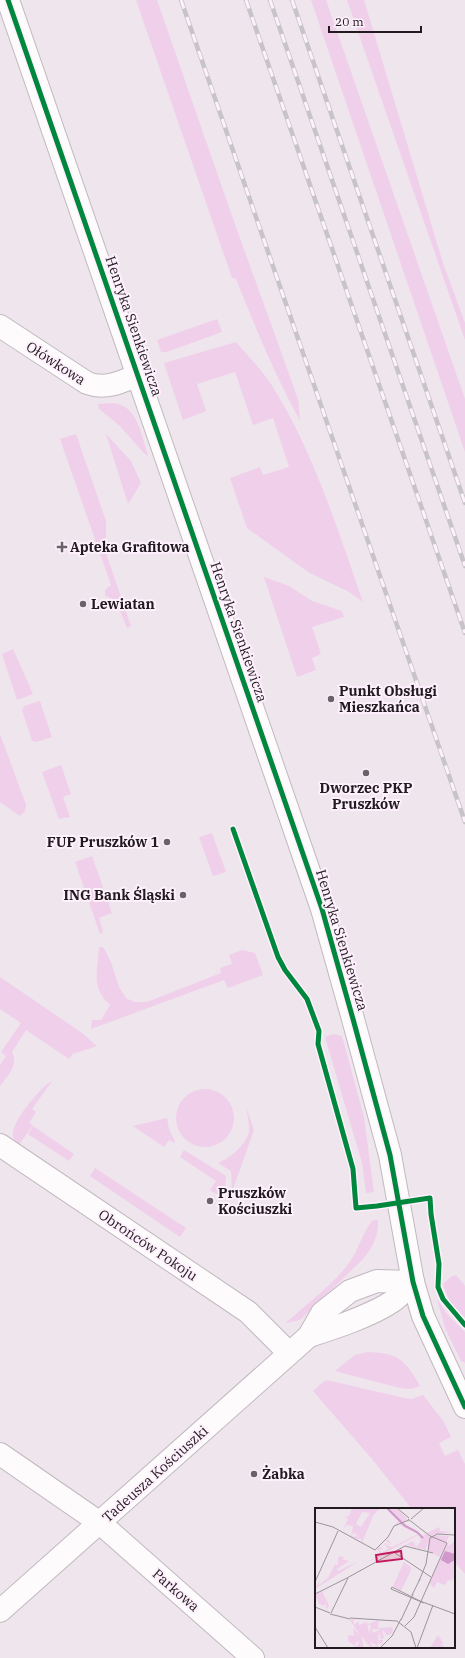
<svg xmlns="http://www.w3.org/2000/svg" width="465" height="1658" viewBox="0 0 465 1658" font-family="'IBM Plex Serif',serif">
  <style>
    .green { fill: #f0cfeb }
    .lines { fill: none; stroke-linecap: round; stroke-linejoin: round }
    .minor-casing { stroke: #c1b9bf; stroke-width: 24 }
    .minor { stroke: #fdfbfc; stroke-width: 22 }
    .rail-casing { stroke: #c7c4c7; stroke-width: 4.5 }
    .rail { stroke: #fef0fc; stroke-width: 3; stroke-dasharray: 9; stroke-linecap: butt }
    .cycleway-casing { stroke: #fef0fc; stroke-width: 8 }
    .cycleway { stroke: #00873e; stroke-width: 5 }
    .poi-dot { fill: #696268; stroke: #fef0fc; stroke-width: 1.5 }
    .labels { text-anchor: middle; stroke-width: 4; stroke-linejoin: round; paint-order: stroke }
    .street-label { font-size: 14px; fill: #211b20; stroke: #fef0fc }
    .poi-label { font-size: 14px; font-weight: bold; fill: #211b20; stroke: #fef0fc; text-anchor: start }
    .inset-river { fill: none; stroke: #d199cb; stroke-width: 2 }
    .inset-road { fill: none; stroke: #9d949b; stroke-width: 1 }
    .view { fill: #c2185b; fill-opacity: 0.15; stroke: #c2185b; stroke-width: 2 }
    .inset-edge { fill: none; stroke: #211b20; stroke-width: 2 }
  </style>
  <rect width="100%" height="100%" fill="#efe5ed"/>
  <!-- green -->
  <g class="green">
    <path d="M136,0H157L231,213L298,399L300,421C275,375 255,327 236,279L232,278Z"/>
    <path d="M311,0H326L465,399V452Z"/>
    <path d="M347,0H364L443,263L465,323V340Z"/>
    <path d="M217,319L222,332L167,352H161L157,340Z"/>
    <path d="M236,342C247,355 261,369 271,384C313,450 337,528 363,602L349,592L308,572L247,528L230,478L260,467L263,475L289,467L273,418L253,425L235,372L197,384L206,411L183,420L164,363Z"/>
    <path d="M113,403C138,405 142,437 148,456L143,452L120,426L99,409L98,404Z"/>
    <path d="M76,434L106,521V553L131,626L127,628L115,599H113L105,596V590L111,585L60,439Z"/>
    <path d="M106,434L131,461L141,483L128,504Z"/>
    <path d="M264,577L289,586L312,601L342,611L344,617L312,627L321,654L312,658L316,670L297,677Z"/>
    <path d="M13,649L33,694L17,700L2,654Z"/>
    <path d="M40,701L52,737L36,742L32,741L22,710L24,706Z"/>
    <path d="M0,734L26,805L25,811L20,816L0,802Z"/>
    <path d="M61,765L71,794L63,797L70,817L59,819L42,772Z"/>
    <path d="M212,833L226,872L213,876L199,837Z"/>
    <path d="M92,856L112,913L99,918L103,932L100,934L75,862Z"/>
    <path d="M99,947H103L106,952L112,965L119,987L126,998L134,1002H147L221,973L220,968L232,964L229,955L242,950L255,953L263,975L228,988L224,980L91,1029L92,1020H101L110,1005C90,986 98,972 99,947Z"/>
    <path d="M0,977L82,1033L97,1046L73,1054L69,1059L26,1030L12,1052C19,1065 8,1075 0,1086V1065L6,1056L1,1052L21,1023L0,1009Z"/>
    <path d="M334,1034L342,1036L364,1117L374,1192L366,1193L362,1163L325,1037Z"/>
    <path d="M52,1081L32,1109L36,1112L29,1123L33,1125L19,1145C15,1141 12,1138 13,1132C14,1120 41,1086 52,1081Z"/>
    <circle cx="205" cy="1118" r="29"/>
    <path d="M247,1109L254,1130L232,1192L231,1171L218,1163C230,1158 246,1145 249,1132C250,1125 247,1116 247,1109Z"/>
    <path d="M167,1118L169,1129L175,1141L174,1143L169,1140L164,1147L133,1126Z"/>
    <path d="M33,1126L74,1154L69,1161L28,1134Z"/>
    <path d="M184,1150L226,1176L225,1194L223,1198L210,1190L216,1181L180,1157Z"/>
    <path d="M95,1168L186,1228L180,1237L90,1176Z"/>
    <path d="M373,1220H378C379,1235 373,1247 363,1259L300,1320L286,1323C305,1305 334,1284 349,1263C359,1250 362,1232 373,1220Z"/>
    <path d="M456,1275L465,1286V1318C454,1308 447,1299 443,1284L451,1277Z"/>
    <path d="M437,1299L447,1314L465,1332V1363L461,1361L445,1328Z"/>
    <path d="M367,1352C399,1353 405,1360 420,1386L411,1389L400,1388L335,1371L355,1355Z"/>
    <path d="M327,1380L404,1398L412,1399L423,1395L444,1422L451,1437L439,1443L445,1456L458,1450L465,1464V1574L454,1561V1509H412L372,1459L313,1391L323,1382Z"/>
  </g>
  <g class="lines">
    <!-- minor casing -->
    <g class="minor-casing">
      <g id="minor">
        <path d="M8,0L322,909L353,1019L390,1155L413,1282L423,1316L465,1407"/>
        <path d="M0,326L87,383C106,390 121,382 138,375"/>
        <path d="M0,1145L248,1312L289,1353"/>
        <path d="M309,1336C334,1328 371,1316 393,1301C400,1296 407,1288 413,1282"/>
        <path d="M0,1454L100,1523L253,1658"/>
        <path d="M0,1611L309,1336L322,1313L350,1291L377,1281L413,1282"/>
      </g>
    </g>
    <!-- minor -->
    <use href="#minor" class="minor"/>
    <!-- rail casing -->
    <g class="rail-casing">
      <g id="rail">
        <path d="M181,0L465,822"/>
        <path d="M246,0L465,633"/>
        <path d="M270,0L465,566"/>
        <path d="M292,0L465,503"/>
      </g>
    </g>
    <!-- rail -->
    <use href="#rail" class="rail"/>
    <!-- cycleway casing -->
    <g class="cycleway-casing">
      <g id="cycleway">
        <path d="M8,0L322,909L353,1019L390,1155L413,1282L423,1316L465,1407"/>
        <path d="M233,829L278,957L285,970L307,999L319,1031L318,1044L353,1169L356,1208L377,1206L430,1198L431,1214L439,1264L438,1287L443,1299L465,1325"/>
      </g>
    </g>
    <!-- cycleway -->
    <use href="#cycleway" class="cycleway"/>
  </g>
  <!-- markers -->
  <g class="poi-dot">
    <path d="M60 541h4v4h4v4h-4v4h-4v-4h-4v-4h4z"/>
    <circle cx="83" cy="604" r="4"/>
    <circle cx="331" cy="699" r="4"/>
    <circle cx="366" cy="773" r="4"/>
    <circle cx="167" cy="842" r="4"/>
    <circle cx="183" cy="895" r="4"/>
    <circle cx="210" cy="1201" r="4"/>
    <circle cx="254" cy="1474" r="4"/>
  </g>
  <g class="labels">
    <!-- street labels -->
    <g class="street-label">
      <text transform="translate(134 326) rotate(71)" y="5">Henryka Sienkiewicza</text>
      <text transform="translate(56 363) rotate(33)" y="5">Ołówkowa</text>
      <text transform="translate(239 632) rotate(71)" y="5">Henryka Sienkiewicza</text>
      <text transform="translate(342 940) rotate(73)" y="5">Henryka Sienkiewicza</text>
      <text transform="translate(148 1245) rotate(34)" y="5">Obrońców Pokoju</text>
      <text transform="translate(155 1474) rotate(-42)" y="5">Tadeusza Kościuszki</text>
      <text transform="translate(176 1590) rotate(41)" y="5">Parkowa</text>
    </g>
    <!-- poi labels -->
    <g class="poi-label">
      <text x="70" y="552">Apteka Grafitowa</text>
      <text x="91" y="609">Lewiatan</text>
      <text x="339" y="696">Punkt Obsługi<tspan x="339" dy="16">Mieszkańca</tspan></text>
      <text x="366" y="793" text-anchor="middle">Dworzec PKP<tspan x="366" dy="16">Pruszków</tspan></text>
      <text x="159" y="847" text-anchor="end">FUP Pruszków 1</text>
      <text x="175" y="900" text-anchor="end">ING Bank Śląski</text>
      <text x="218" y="1198">Pruszków<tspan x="218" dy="16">Kościuszki</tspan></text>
      <text x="262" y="1479">Żabka</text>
    </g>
  </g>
  <!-- overview -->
  <g transform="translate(315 1508)">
    <rect width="140" height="140" fill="#efe5ed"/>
    <path d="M37,0H65L58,8L47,35L46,31L38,30L40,28L45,29L41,27V24L40,26L37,25L38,30L36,28L38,18L32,17L28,21L33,11L30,9L34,8ZM47,4L55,5L46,19L41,16ZM71,0H82L93,12L87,15L79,17L75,9L79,17L84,14ZM89,15L105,26L103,27L57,52L47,56L66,47L62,41L63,40L68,38L66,40L69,42L64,41L66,45L73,41L70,36L68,37L70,35L74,39L71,33L73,31L75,34L76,36L71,33L74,38L77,39L103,26L85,17ZM124,19L125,23L137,24L116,27L134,28L131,35L115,29L131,35L124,49L113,42V32L111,42L92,37L80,45L81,42L98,33L101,39L106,33L104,29L111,26L115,29L112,25ZM134,32L133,38L140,33V75L137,69V73L133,72L130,77L122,74L119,80L114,75ZM24,48H26L30,50L26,51L34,53L22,61L23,63L44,53L0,81L5,71L4,77L13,70L20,56L23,57V49H26ZM89,54L96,59V62L86,83L78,78ZM7,83L14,98L11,102V95L9,98L4,96L2,90L0,93V86ZM41,111L38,113L40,117L43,113L44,117L52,114L54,125L56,118L53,116L64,112L63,120L77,119L78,123L75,127H71V125L67,122L69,130L67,131L64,130L67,127H64V121H57L58,125L64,122L63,132H68V134L65,137L63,133V138L62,139H59L62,137L55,134L58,140H56L46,128L49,140H41L44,133L40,135L41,140H38L40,138L33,133V127L43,128L39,127L38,120L45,127L35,112ZM123,127L128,135L131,133L127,136V138L129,137L128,140H122L123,137L122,140H115Z" fill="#f0cfeb" fill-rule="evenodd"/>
    <path d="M130,43L140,46V52L133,56L126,52Z" fill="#d199cb"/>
    <path class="inset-river" d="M72,0L90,18L102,24L108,30"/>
    <path class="inset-road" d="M82,0L94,10M93,11L115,28L132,35M96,11L109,0M0,14L18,19L60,42L73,29L79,18L94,12M80,45L116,69M32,70L90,38L118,45M104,73L111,56L115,30L122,26L140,27M0,74L23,23M0,86L32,70M97,87L105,71M109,95L104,93L76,81L77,79L105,93L140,106M0,99L15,105M16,105L33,70M15,106L35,111M35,110L82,113L96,124L101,140M86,112L98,86M90,118L99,109L132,35M0,119L13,140M65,140L77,128L86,111M102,140L118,97"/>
    <path class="view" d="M86,43L87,51L62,54L61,47Z"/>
    <rect width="140" height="140" class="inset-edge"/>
  </g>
  <!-- scale -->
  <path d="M329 26v6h92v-6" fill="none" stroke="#211b20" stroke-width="2"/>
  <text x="335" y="26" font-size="12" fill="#211b20" stroke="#fef0fc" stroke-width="3" paint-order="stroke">20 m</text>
</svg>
